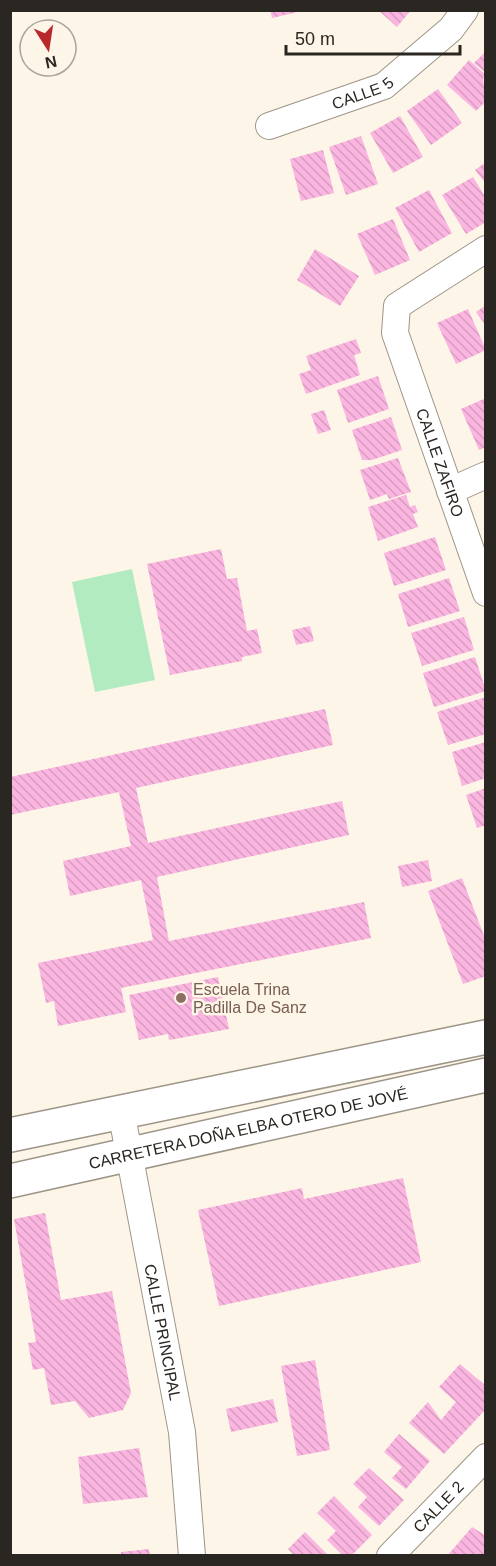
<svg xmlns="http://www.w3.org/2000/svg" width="496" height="1566" viewBox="0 0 496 1566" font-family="Helvetica,sans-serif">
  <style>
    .grass { fill: #b3ebc1 }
    .building { fill: url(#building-back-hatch) }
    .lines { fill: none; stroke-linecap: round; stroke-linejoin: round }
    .street-casing { stroke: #9d9588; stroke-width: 28 }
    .secondary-casing { stroke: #9d9588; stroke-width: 36 }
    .street { stroke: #fff; stroke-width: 26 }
    .secondary { stroke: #fff; stroke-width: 33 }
    .education-dot { fill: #8d6e63; stroke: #fdf5e7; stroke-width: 2 }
    .labels { text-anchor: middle; stroke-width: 5; stroke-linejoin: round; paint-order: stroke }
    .street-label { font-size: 16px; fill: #2a2722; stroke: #fdf5e7 }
    .education-label { font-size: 16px; fill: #785e54; stroke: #fdf5e7; text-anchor: start }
  </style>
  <defs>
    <pattern id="building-back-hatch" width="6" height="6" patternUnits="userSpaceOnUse" patternTransform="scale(1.5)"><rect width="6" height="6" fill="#fbb5e1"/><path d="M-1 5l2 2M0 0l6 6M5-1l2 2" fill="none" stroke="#d79cc1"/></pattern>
  </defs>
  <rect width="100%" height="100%" fill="#fdf5e7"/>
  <!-- grass -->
  <path class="grass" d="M132,569L155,680L95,692L72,582Z"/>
  <!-- building -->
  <g class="building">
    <path d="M270,10H302V11L272,18Z"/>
    <path d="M378,10H411L397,27Z"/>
    <path d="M486,51V73L474,63Z"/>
    <path d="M469,60L486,75L483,78L486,101L476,111L447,85Z"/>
    <path d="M438,89L462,123L431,145L407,111Z"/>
    <path d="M400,116L423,157L393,173L370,133Z"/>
    <path d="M361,136L378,184L346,195L329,147Z"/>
    <path d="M323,150L334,193L301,201L290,159Z"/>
    <path d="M486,162V184L475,170Z"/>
    <path d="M473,177L486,198V222L466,234L442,195Z"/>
    <path d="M429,190L452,233L419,252L395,208Z"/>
    <path d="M393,219L410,260L375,275L357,234Z"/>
    <path d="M315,249L359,276L340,306L297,280Z"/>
    <path d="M486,305V326L476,312Z"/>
    <path d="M468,309L486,350L456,364L437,323Z"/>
    <path d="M356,339L361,353L354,355L360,375L306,394L299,374L311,370L306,356Z"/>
    <path d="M378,376L389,409L348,423L337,390Z"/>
    <path d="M486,398V447L479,450L461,409Z"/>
    <path d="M324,410L331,430L318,434L311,414Z"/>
    <path d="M391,417L402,450L372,460H362L352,430Z"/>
    <path d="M398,458L411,492L389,499L387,494L370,500L360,470Z"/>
    <path d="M406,495L410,507L415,505L418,512L413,514L418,527L378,541L368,507Z"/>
    <path d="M435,537L446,570L394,586L384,553Z"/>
    <path d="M221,549L227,579L237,578L247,631L257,629L262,653L242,657V661L170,675L147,564Z"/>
    <path d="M449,578L460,611L408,627L398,594Z"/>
    <path d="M464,617L474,650L422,666L411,633Z"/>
    <path d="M310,626L314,641L296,645L292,630Z"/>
    <path d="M475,657L486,691L434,707L423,673Z"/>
    <path d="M486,697V734L448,745L437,712Z"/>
    <path d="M325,709L333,745L136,788L148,843L342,801L349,835L157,877L169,941L364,902L371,938L121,988L126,1012L58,1026L54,1001L46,1003L38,963L153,940L141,880L70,896L63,861L131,846L119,792L10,815V777Z"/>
    <path d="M486,742V778L462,786L452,752Z"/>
    <path d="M486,788V825L477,828L466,795Z"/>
    <path d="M428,860L432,881L402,887L398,866Z"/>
    <path d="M462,878L486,941V976L463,984L428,891Z"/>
    <path d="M218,977L229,1029L169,1040L168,1034L139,1040L129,995Z"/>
    <path d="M403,1178L421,1262L219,1306L198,1210L302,1188L304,1199Z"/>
    <path d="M45,1213L61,1300L112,1291L131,1393L123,1410L89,1418L75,1401L51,1405L44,1368L33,1370L28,1343L36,1342L14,1219Z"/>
    <path d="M315,1360L330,1450L297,1456L281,1366Z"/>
    <path d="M460,1364L486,1386V1409L444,1454L409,1423L428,1402L441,1420L456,1402L439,1387Z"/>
    <path d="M273,1399L278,1422L231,1432L226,1409Z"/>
    <path d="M399,1434L430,1461L406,1489L392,1478L402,1467L384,1452Z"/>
    <path d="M139,1448L148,1497L83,1504L78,1457Z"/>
    <path d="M369,1468L404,1500L379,1526L358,1507L367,1497L353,1484Z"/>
    <path d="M334,1496L372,1535L351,1556H343L327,1540L336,1531L317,1513Z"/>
    <path d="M472,1527L486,1536V1556H447Z"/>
    <path d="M305,1532L329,1556H295L288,1549Z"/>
    <path d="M149,1549L150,1556H121V1552Z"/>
  </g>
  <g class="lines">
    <!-- street casing -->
    <g class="street-casing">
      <g id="street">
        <path id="s1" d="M269,126L384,86L451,29L465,10"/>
        <path id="s2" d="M486,249L397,306L395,333L486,593"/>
        <path d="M450,491L486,475"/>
        <path id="s3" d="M121,1111L182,1432L192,1556"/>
        <path id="s4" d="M390,1556L486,1457"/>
      </g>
    </g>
    <!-- secondary casing -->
    <g class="secondary-casing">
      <g id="secondary">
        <path d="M10,1135L486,1037"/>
        <path id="s5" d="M10,1181L486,1075"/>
      </g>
    </g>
    <!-- street -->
    <use href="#street" class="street"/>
    <!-- secondary -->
    <use href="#secondary" class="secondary"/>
  </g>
  <!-- markers -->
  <circle class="education-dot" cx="181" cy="998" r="6"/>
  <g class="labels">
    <!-- street labels -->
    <g class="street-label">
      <text dy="6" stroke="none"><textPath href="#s1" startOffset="99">CALLE 5</textPath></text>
      <text dy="6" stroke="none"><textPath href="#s2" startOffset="270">CALLE ZAFIRO</textPath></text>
      <text dy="6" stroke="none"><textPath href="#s5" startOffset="244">CARRETERA DOÑA ELBA OTERO DE JOVÉ</textPath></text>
      <text dy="6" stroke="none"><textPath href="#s3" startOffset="225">CALLE PRINCIPAL</textPath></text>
      <text dy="6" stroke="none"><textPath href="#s4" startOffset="69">CALLE 2</textPath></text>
    </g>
    <!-- education labels -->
    <g class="education-label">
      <text x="193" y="995">Escuela Trina<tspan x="193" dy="18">Padilla De Sanz</tspan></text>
    </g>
  </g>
  <!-- border -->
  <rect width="496" height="1566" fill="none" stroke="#2a2722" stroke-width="24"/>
  <!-- north arrow -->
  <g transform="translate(48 48) rotate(168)"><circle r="28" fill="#fdf5e7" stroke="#a9a398" stroke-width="1.5"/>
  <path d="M0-4.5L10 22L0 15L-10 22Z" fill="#b9292b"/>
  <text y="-9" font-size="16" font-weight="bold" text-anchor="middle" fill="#2a2722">N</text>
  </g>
  <!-- scale -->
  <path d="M286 45v9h174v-9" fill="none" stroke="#2a2722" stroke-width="3"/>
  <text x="295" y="45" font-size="18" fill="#2a2722" stroke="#fdf5e7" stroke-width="4.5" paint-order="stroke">50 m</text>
</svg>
